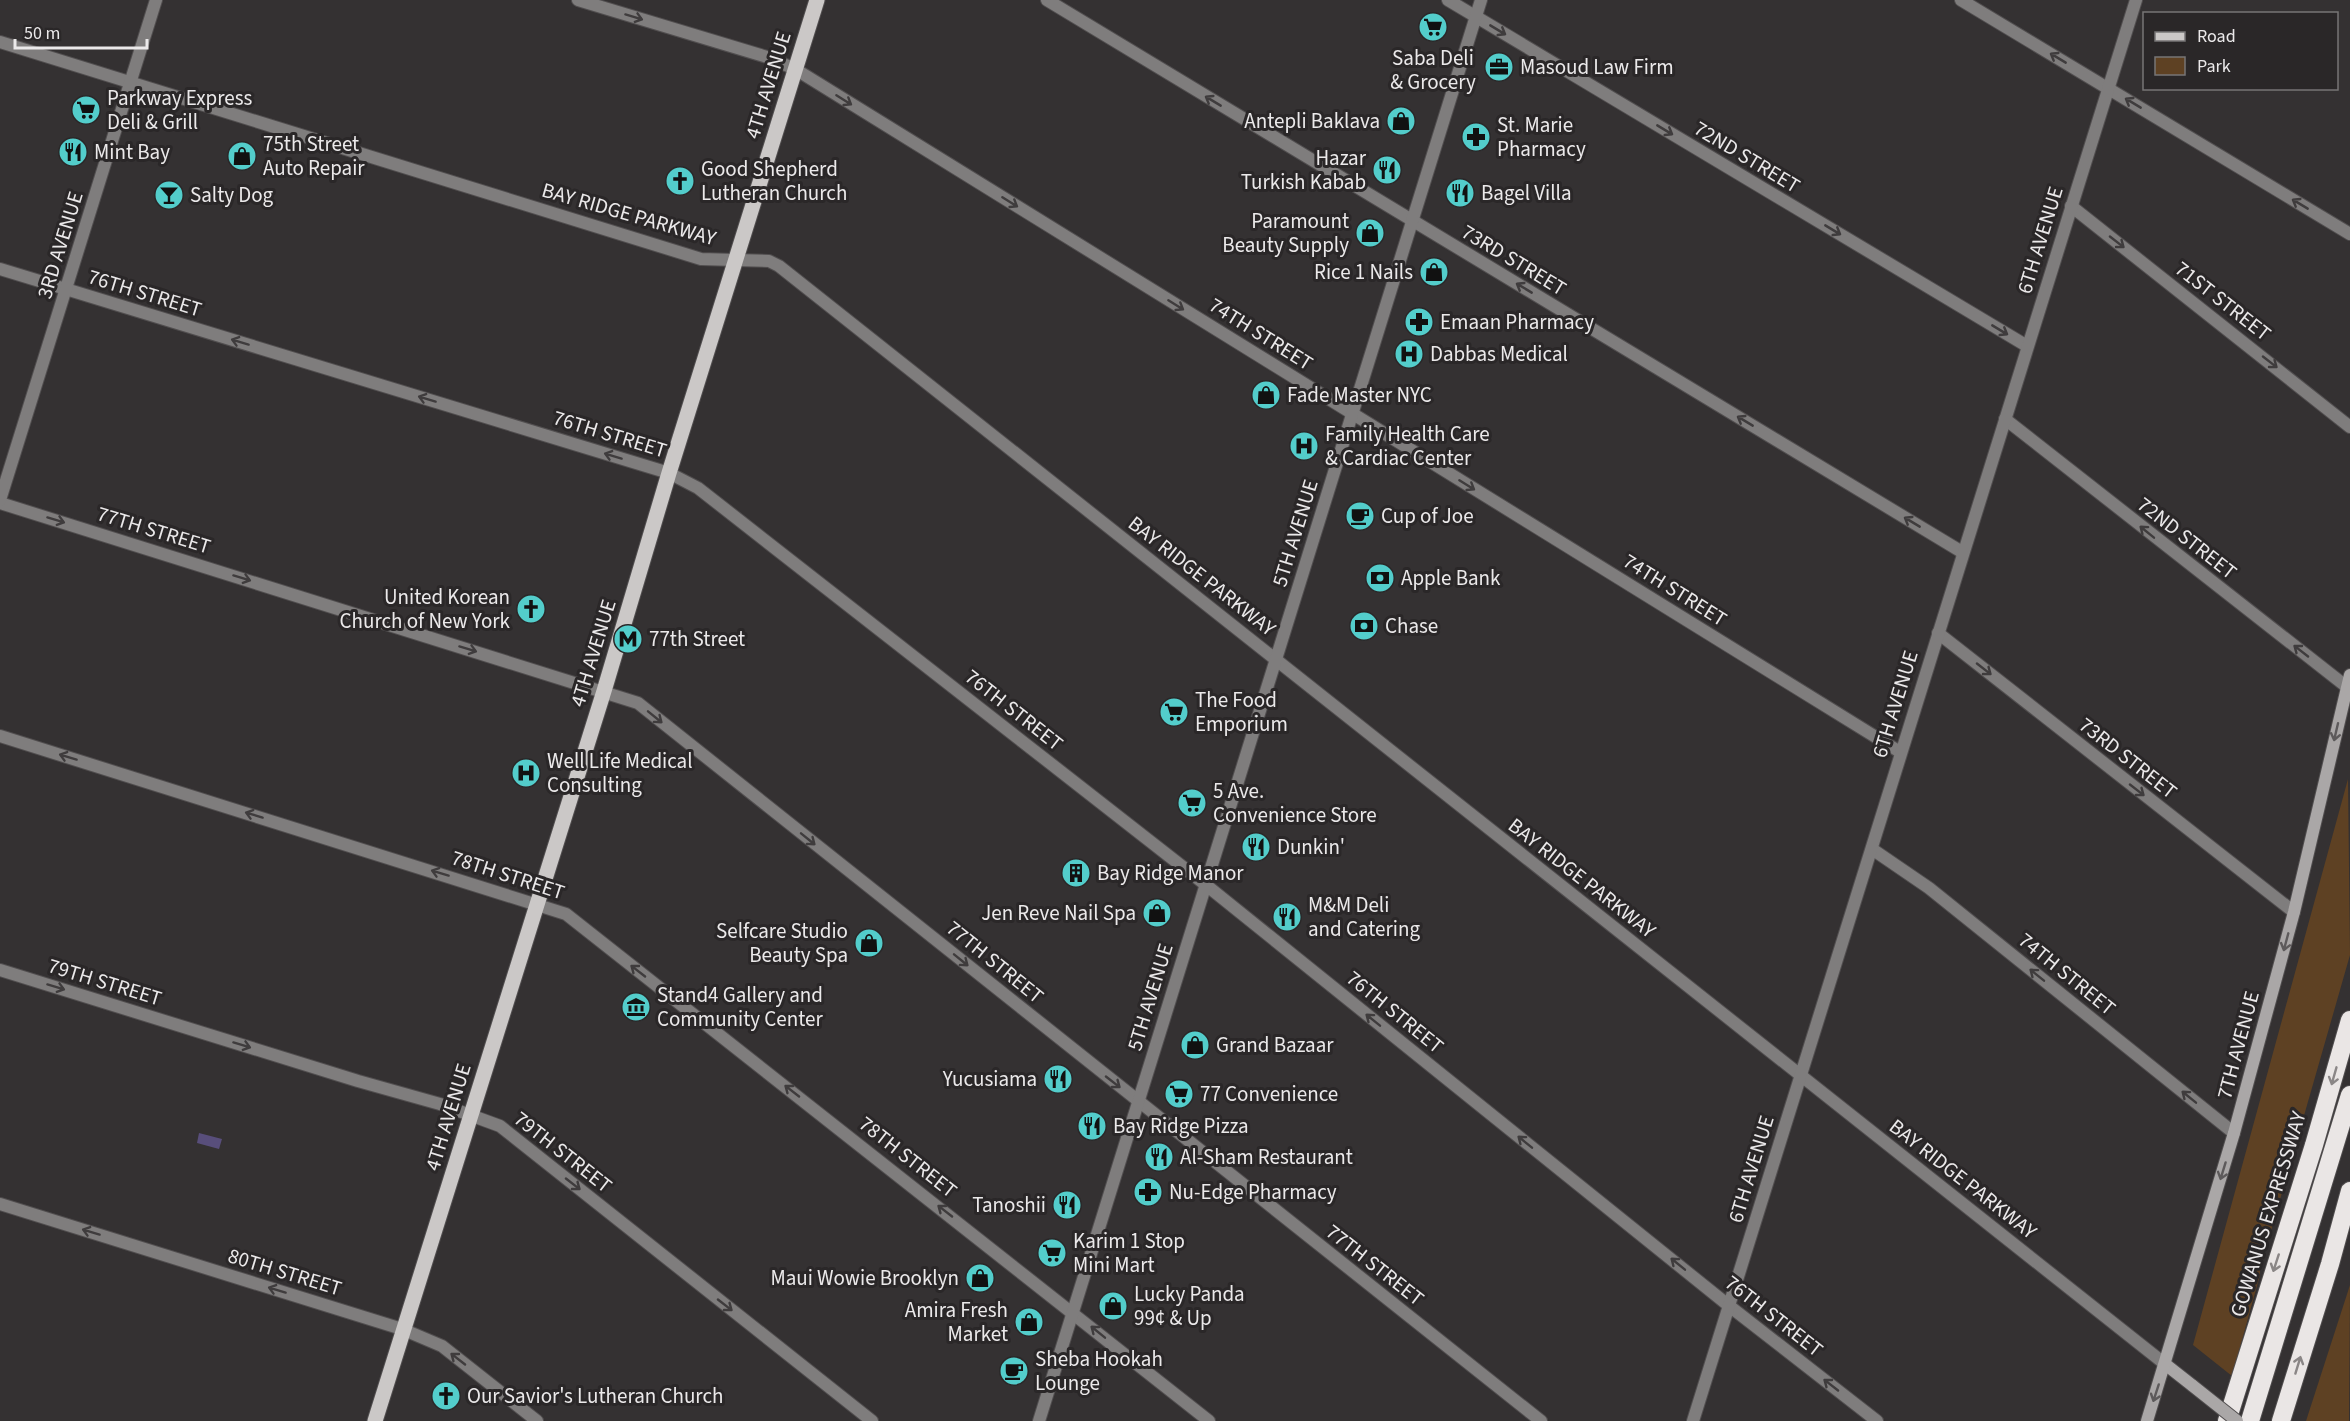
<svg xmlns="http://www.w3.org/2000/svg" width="2350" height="1421" viewBox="0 0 2350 1421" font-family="'Source Sans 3',sans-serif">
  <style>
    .green { fill: #5e4123 }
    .water { fill: #584e7b }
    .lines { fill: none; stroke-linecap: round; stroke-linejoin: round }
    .minor-casing { stroke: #514e4f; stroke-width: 14 }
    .tertiary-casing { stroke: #514e4f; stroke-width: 14 }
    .secondary-casing { stroke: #514e4f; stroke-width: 14 }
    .primary-casing { stroke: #514e4f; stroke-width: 17 }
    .motorway-casing { stroke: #514e4f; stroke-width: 20 }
    .minor { stroke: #7f7d7d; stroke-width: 12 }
    .tertiary { stroke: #7f7d7d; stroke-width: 12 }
    .secondary { stroke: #aaa7a7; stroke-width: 12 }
    .primary { stroke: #cbc8c7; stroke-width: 15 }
    .motorway { stroke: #eae6e5; stroke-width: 18 }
    .secondary-bridge-casing { stroke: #514e4f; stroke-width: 14; stroke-linecap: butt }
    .secondary-bridge { stroke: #aaa7a7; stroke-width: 12 }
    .oneway { stroke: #3f3c3d }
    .oneway2 { stroke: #5d5a5b }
    .oneway3 { stroke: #8a8686 }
    .labels { text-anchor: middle; stroke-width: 6; stroke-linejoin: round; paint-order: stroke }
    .poi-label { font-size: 21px; fill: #ebe9ea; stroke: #2a2728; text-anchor: start }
    .street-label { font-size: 21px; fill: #ebe9ea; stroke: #2a2728 }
  </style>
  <rect width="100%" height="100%" fill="#343132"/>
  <!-- green -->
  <g class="green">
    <path d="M2348,779L2350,955L2267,1245H2260V1275L2232,1376L2193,1345Z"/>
    <path d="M2350,1285L2349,1421H2306Z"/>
  </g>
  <!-- water -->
  <path class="water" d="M199,1133L222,1139L219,1149L197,1143Z"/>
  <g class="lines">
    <!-- minor casing -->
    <g class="minor-casing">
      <g id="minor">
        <path d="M578,0L767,57L795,69L1900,752"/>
        <path d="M1047,0L1962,552"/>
        <path d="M1448,0L2027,346"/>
        <path d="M1961,0L2350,234"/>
        <path d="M2071,206L2350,427"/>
        <path d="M735,260L769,261L779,266L2165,1364"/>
        <path d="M0,269L669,473L698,488L1206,885L1728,1305L1877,1421"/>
        <path d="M2005,419L2347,687"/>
        <path d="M0,503L638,703L1541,1421"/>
        <path d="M1938,633L2294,912"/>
        <path d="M0,736L566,914L1209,1421"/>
        <path d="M1872,849L1929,888L2234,1133"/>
        <path d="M0,970L358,1081L440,1104L500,1126L872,1421"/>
        <path d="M0,1204L402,1329L442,1346L537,1421"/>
      </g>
    </g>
    <!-- tertiary casing -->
    <g class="tertiary-casing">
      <g id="tertiary">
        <path d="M0,42L701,259L735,260"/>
        <path d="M0,500L156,0"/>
        <path d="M1039,1421L1481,0"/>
        <path d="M1693,1421L2136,0"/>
      </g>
    </g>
    <!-- secondary casing -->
    <g class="secondary-casing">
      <g id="secondary">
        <path d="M2165,1364L2193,1386"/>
        <path d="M2147,1421L2234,1133L2294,912L2350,675"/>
      </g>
    </g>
    <!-- primary casing -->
    <g class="primary-casing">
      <path id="primary" d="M375,1421L604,691L669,473L817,0"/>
    </g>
    <!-- motorway casing -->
    <g class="motorway-casing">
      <g id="motorway">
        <path d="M2227,1421L2314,1145L2350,1020"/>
        <path d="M2250,1421L2350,1095"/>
        <path d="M2281,1421L2330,1264L2350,1191"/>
      </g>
    </g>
    <!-- minor -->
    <use href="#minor" class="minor"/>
    <!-- tertiary -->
    <use href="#tertiary" class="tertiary"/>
    <!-- secondary -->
    <use href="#secondary" class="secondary"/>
    <!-- primary -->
    <use href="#primary" class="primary"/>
    <!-- motorway -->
    <use href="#motorway" class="motorway"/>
    <!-- secondary-bridge casing -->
    <g class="secondary-bridge-casing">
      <path id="secondary-bridge" d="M2193,1386L2237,1421"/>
    </g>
    <!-- secondary-bridge -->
    <use href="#secondary-bridge" class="secondary-bridge"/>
  </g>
  <!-- one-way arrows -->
  <defs><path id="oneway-shaft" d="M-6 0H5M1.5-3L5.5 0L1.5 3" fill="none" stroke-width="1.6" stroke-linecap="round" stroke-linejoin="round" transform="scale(1.5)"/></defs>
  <g class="oneway">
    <use href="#oneway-shaft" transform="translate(634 17) rotate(17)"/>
    <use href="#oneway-shaft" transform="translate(1498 30) rotate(31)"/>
    <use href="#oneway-shaft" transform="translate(2058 58) rotate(-149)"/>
    <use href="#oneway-shaft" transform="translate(844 100) rotate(32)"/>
    <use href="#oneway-shaft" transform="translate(1213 101) rotate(-149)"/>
    <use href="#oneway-shaft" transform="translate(2133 103) rotate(-149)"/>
    <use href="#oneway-shaft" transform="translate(1665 130) rotate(31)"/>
    <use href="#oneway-shaft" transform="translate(1010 202) rotate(32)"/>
    <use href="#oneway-shaft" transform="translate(2300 204) rotate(-149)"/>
    <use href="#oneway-shaft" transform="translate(1833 230) rotate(31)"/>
    <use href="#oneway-shaft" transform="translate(2117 242) rotate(38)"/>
    <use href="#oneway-shaft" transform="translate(1524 288) rotate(-149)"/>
    <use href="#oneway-shaft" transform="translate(1176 305) rotate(32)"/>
    <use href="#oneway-shaft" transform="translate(2000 330) rotate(31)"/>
    <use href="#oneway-shaft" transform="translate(240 342) rotate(-163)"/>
    <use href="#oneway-shaft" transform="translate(2270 362) rotate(38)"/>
    <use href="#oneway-shaft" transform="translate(427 399) rotate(-163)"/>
    <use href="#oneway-shaft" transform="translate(1745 421) rotate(-149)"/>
    <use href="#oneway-shaft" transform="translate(613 456) rotate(-163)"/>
    <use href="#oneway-shaft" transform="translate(1467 485) rotate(32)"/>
    <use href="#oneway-shaft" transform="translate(56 520) rotate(17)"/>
    <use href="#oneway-shaft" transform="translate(1912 522) rotate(-149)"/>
    <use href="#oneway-shaft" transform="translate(2147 532) rotate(-141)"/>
    <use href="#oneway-shaft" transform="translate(242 578) rotate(17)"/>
    <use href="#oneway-shaft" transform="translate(468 649) rotate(17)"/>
    <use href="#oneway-shaft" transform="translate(2301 651) rotate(-142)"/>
    <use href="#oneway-shaft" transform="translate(1984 669) rotate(38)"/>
    <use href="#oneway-shaft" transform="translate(655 717) rotate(39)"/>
    <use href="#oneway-shaft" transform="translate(68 757) rotate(-163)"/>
    <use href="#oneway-shaft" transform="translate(2137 790) rotate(38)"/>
    <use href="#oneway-shaft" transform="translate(254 815) rotate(-163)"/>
    <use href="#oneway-shaft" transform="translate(808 839) rotate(39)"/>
    <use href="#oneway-shaft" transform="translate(440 873) rotate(-163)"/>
    <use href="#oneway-shaft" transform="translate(961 960) rotate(39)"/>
    <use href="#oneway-shaft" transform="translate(638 971) rotate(-142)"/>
    <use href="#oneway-shaft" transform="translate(2037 975) rotate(-141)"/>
    <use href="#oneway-shaft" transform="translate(56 987) rotate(17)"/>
    <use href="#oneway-shaft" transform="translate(1373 1020) rotate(-141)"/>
    <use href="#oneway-shaft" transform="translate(242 1045) rotate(17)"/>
    <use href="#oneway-shaft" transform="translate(1113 1082) rotate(38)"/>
    <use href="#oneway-shaft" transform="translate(792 1091) rotate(-142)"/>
    <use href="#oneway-shaft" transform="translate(2189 1097) rotate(-141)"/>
    <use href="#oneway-shaft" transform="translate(1525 1142) rotate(-141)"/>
    <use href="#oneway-shaft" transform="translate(573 1184) rotate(38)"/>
    <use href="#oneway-shaft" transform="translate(945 1211) rotate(-142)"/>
    <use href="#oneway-shaft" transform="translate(91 1232) rotate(-163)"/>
    <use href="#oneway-shaft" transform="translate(1678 1264) rotate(-141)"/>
    <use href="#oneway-shaft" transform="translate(277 1290) rotate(-163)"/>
    <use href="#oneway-shaft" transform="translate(725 1305) rotate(38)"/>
    <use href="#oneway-shaft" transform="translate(1098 1332) rotate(-141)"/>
    <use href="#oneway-shaft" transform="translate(458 1359) rotate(-142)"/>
    <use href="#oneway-shaft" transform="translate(1831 1385) rotate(-142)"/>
  </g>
  <g class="oneway2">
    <use href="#oneway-shaft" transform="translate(2336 732) rotate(103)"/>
    <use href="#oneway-shaft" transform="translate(2286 942) rotate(105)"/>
    <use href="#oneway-shaft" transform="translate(2223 1171) rotate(107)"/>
    <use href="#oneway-shaft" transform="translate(2156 1393) rotate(108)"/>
  </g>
  <g class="oneway3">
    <use href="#oneway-shaft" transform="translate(2334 1076) rotate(106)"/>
    <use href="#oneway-shaft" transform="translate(2276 1263) rotate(108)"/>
    <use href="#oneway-shaft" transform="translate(2298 1365) rotate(-73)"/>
  </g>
  <!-- icons -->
  <defs>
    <g id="supermarket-disc" transform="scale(1.5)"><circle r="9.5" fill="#53cdcb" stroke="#2a2728"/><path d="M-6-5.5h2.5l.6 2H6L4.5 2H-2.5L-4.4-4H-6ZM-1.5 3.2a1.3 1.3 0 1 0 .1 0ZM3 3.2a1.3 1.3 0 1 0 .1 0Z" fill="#111"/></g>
    <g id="office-disc" transform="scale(1.5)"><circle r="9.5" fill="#53cdcb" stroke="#2a2728"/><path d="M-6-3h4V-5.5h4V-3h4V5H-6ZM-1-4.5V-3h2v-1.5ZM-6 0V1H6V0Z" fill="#111"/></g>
    <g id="shop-disc" transform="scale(1.5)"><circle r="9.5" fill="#53cdcb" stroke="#2a2728"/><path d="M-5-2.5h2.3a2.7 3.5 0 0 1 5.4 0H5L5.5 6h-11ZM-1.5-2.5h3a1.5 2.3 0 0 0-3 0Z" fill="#111"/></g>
    <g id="pharmacy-disc" transform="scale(1.5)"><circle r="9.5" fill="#53cdcb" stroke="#2a2728"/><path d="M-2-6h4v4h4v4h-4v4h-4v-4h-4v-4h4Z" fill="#111"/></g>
    <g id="restaurant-disc" transform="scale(1.5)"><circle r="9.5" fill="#53cdcb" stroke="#2a2728"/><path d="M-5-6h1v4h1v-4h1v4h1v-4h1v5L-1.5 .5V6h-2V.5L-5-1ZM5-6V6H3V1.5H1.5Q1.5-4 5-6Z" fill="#111"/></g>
    <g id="church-disc" transform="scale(1.5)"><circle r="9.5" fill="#53cdcb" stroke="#2a2728"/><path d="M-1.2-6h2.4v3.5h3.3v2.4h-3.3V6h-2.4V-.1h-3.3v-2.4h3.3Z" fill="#111"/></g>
    <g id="bar-disc" transform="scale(1.5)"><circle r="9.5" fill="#53cdcb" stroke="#2a2728"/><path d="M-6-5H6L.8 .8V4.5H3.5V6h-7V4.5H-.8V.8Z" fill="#111"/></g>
    <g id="hospital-disc" transform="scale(1.5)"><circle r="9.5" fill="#53cdcb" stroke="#2a2728"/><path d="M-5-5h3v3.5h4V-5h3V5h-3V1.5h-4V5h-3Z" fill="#111"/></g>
    <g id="cafe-disc" transform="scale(1.5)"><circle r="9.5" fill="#53cdcb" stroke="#2a2728"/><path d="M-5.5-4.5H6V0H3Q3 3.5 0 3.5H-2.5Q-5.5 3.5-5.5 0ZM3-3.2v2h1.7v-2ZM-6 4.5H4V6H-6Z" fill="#111"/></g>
    <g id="bank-disc" transform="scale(1.5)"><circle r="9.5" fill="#53cdcb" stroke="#2a2728"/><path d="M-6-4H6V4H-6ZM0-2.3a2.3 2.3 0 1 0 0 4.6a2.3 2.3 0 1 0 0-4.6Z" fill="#111"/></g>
    <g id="metro-disc" transform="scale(1.5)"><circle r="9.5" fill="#53cdcb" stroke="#2a2728"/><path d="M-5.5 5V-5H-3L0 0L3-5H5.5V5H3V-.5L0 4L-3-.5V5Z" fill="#111"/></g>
    <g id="building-disc" transform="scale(1.5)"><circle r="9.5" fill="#53cdcb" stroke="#2a2728"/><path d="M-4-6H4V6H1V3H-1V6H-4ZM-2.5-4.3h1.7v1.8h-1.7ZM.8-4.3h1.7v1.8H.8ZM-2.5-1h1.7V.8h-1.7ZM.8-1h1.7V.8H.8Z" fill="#111"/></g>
    <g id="museum-disc" transform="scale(1.5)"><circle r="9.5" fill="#53cdcb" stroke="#2a2728"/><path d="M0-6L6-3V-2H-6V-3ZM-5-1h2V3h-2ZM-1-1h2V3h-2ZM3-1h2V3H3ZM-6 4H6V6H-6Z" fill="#111"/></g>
  </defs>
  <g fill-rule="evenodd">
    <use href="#supermarket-disc" x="1433" y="27"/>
    <use href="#office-disc" x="1499" y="67"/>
    <use href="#supermarket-disc" x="86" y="110"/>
    <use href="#shop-disc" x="1401" y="121"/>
    <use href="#pharmacy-disc" x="1476" y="137"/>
    <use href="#restaurant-disc" x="73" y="152"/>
    <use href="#shop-disc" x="242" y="156"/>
    <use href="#restaurant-disc" x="1387" y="170"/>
    <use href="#church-disc" x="680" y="181"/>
    <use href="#restaurant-disc" x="1460" y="193"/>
    <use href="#bar-disc" x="169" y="195"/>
    <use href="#shop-disc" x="1370" y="233"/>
    <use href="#shop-disc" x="1434" y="272"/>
    <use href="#pharmacy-disc" x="1419" y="322"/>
    <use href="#hospital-disc" x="1409" y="354"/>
    <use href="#shop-disc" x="1266" y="395"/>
    <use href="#hospital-disc" x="1304" y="446"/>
    <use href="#cafe-disc" x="1360" y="516"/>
    <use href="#bank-disc" x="1380" y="578"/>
    <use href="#church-disc" x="531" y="609"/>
    <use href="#bank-disc" x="1364" y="626"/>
    <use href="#metro-disc" x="628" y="639"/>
    <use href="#supermarket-disc" x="1174" y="712"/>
    <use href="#hospital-disc" x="526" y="773"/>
    <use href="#supermarket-disc" x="1192" y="803"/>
    <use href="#restaurant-disc" x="1256" y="847"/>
    <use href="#building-disc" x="1076" y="873"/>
    <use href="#shop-disc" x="1157" y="913"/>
    <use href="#restaurant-disc" x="1287" y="917"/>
    <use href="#shop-disc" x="869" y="943"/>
    <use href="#museum-disc" x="636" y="1007"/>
    <use href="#shop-disc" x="1195" y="1045"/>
    <use href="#restaurant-disc" x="1058" y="1079"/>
    <use href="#supermarket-disc" x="1179" y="1094"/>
    <use href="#restaurant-disc" x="1092" y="1126"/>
    <use href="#restaurant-disc" x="1159" y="1157"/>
    <use href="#pharmacy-disc" x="1148" y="1192"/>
    <use href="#restaurant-disc" x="1067" y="1205"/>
    <use href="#supermarket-disc" x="1052" y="1253"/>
    <use href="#shop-disc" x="980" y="1278"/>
    <use href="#shop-disc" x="1113" y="1306"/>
    <use href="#shop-disc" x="1029" y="1322"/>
    <use href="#cafe-disc" x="1014" y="1371"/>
    <use href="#church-disc" x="446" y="1396"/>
  </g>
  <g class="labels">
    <!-- poi labels -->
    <g class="poi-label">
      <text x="1433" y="65" text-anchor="middle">Saba Deli<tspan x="1433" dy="24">&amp; Grocery</tspan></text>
      <text x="1520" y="74">Masoud Law Firm</text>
      <text x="107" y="105">Parkway Express<tspan x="107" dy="24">Deli &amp; Grill</tspan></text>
      <text x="1380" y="128" text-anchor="end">Antepli Baklava</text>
      <text x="1497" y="132">St. Marie<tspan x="1497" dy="24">Pharmacy</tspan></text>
      <text x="263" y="151">75th Street<tspan x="263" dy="24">Auto Repair</tspan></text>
      <text x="94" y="159">Mint Bay</text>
      <text x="1366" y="165" text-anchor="end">Hazar<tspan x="1366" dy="24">Turkish Kabab</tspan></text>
      <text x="701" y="176">Good Shepherd<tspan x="701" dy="24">Lutheran Church</tspan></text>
      <text x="1481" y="200">Bagel Villa</text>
      <text x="190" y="202">Salty Dog</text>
      <text x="1349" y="228" text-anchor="end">Paramount<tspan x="1349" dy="24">Beauty Supply</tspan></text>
      <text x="1413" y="279" text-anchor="end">Rice 1 Nails</text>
      <text x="1440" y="329">Emaan Pharmacy</text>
      <text x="1430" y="361">Dabbas Medical</text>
      <text x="1287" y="402">Fade Master NYC</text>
      <text x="1325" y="441">Family Health Care<tspan x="1325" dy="24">&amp; Cardiac Center</tspan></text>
      <text x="1381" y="523">Cup of Joe</text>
      <text x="1401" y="585">Apple Bank</text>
      <text x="510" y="604" text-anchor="end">United Korean<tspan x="510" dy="24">Church of New York</tspan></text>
      <text x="1385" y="633">Chase</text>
      <text x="649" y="646">77th Street</text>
      <text x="1195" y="707">The Food<tspan x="1195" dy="24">Emporium</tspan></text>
      <text x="547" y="768">Well Life Medical<tspan x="547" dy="24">Consulting</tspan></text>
      <text x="1213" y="798">5 Ave.<tspan x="1213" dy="24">Convenience Store</tspan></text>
      <text x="1277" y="854">Dunkin'</text>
      <text x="1097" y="880">Bay Ridge Manor</text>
      <text x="1308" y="912">M&amp;M Deli<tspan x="1308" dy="24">and Catering</tspan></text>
      <text x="1136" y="920" text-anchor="end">Jen Reve Nail Spa</text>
      <text x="848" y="938" text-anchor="end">Selfcare Studio<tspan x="848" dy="24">Beauty Spa</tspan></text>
      <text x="657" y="1002">Stand4 Gallery and<tspan x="657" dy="24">Community Center</tspan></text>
      <text x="1216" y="1052">Grand Bazaar</text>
      <text x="1037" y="1086" text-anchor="end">Yucusiama</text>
      <text x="1200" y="1101">77 Convenience</text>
      <text x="1113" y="1133">Bay Ridge Pizza</text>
      <text x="1180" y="1164">Al-Sham Restaurant</text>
      <text x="1169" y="1199">Nu-Edge Pharmacy</text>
      <text x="1046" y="1212" text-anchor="end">Tanoshii</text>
      <text x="1073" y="1248">Karim 1 Stop<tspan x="1073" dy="24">Mini Mart</tspan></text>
      <text x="959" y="1285" text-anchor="end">Maui Wowie Brooklyn</text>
      <text x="1134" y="1301">Lucky Panda<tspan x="1134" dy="24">99¢ &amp; Up</tspan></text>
      <text x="1008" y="1317" text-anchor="end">Amira Fresh<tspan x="1008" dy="24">Market</tspan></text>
      <text x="1035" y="1366">Sheba Hookah<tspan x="1035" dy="24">Lounge</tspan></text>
      <text x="467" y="1403">Our Savior's Lutheran Church</text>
    </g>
    <!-- street labels -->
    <g class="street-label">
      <text transform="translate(768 85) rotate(-73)" y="7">4TH AVENUE</text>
      <text transform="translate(1747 157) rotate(31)" y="7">72ND STREET</text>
      <text transform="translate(629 214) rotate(16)" y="7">BAY RIDGE PARKWAY</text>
      <text transform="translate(2040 240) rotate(-73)" y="7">6TH AVENUE</text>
      <text transform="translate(60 245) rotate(-73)" y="7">3RD AVENUE</text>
      <text transform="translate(1514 260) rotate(31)" y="7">73RD STREET</text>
      <text transform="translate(145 293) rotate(17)" y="7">76TH STREET</text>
      <text transform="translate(2223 301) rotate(38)" y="7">71ST STREET</text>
      <text transform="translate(1261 334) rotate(32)" y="7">74TH STREET</text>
      <text transform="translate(610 434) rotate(17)" y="7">76TH STREET</text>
      <text transform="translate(154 530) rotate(17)" y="7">77TH STREET</text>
      <text transform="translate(1295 533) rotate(-73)" y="7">5TH AVENUE</text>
      <text transform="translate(2187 538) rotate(38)" y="7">72ND STREET</text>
      <text transform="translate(1202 576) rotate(38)" y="7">BAY RIDGE PARKWAY</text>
      <text transform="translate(1675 590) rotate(32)" y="7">74TH STREET</text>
      <text transform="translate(593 653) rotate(-73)" y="7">4TH AVENUE</text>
      <text transform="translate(1895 704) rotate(-73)" y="7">6TH AVENUE</text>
      <text transform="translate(1014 710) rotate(38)" y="7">76TH STREET</text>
      <text transform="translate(2128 758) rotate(38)" y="7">73RD STREET</text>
      <text transform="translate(508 875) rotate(18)" y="7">78TH STREET</text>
      <text transform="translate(1582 878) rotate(38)" y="7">BAY RIDGE PARKWAY</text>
      <text transform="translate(995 962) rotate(39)" y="7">77TH STREET</text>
      <text transform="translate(2067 974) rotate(39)" y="7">74TH STREET</text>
      <text transform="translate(105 982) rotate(17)" y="7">79TH STREET</text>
      <text transform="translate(1150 997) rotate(-73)" y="7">5TH AVENUE</text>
      <text transform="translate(1395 1012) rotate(39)" y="7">76TH STREET</text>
      <text transform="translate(2238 1045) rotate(-75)" y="7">7TH AVENUE</text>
      <text transform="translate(448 1117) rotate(-73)" y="7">4TH AVENUE</text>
      <text transform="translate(563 1152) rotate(38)" y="7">79TH STREET</text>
      <text transform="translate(908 1157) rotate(38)" y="7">78TH STREET</text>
      <text transform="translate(1751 1169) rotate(-73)" y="7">6TH AVENUE</text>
      <text transform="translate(1963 1179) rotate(38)" y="7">BAY RIDGE PARKWAY</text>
      <text transform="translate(2268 1214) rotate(-73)" y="7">GOWANUS EXPRESSWAY</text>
      <text transform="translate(1375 1265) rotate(38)" y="7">77TH STREET</text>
      <text transform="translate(285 1272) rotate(17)" y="7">80TH STREET</text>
      <text transform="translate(1774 1316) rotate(38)" y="7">76TH STREET</text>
    </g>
  </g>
  <!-- legend -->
  <rect x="2143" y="12" width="195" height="78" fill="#2a2728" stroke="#777576" stroke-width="1.5"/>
  <rect x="2155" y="32" width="30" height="9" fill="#cbc8c7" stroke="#777576" stroke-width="1.5"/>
  <text x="2197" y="42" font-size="18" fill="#ebe9ea">Road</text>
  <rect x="2155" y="57" width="30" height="18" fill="#5e4123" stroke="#777576" stroke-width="1.5"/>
  <text x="2197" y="72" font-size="18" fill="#ebe9ea">Park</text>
  <!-- scale -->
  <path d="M15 39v9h132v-9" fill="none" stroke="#ebe9ea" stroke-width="3"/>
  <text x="24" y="39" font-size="18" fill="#ebe9ea" stroke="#2a2728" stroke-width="4.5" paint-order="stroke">50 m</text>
</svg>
